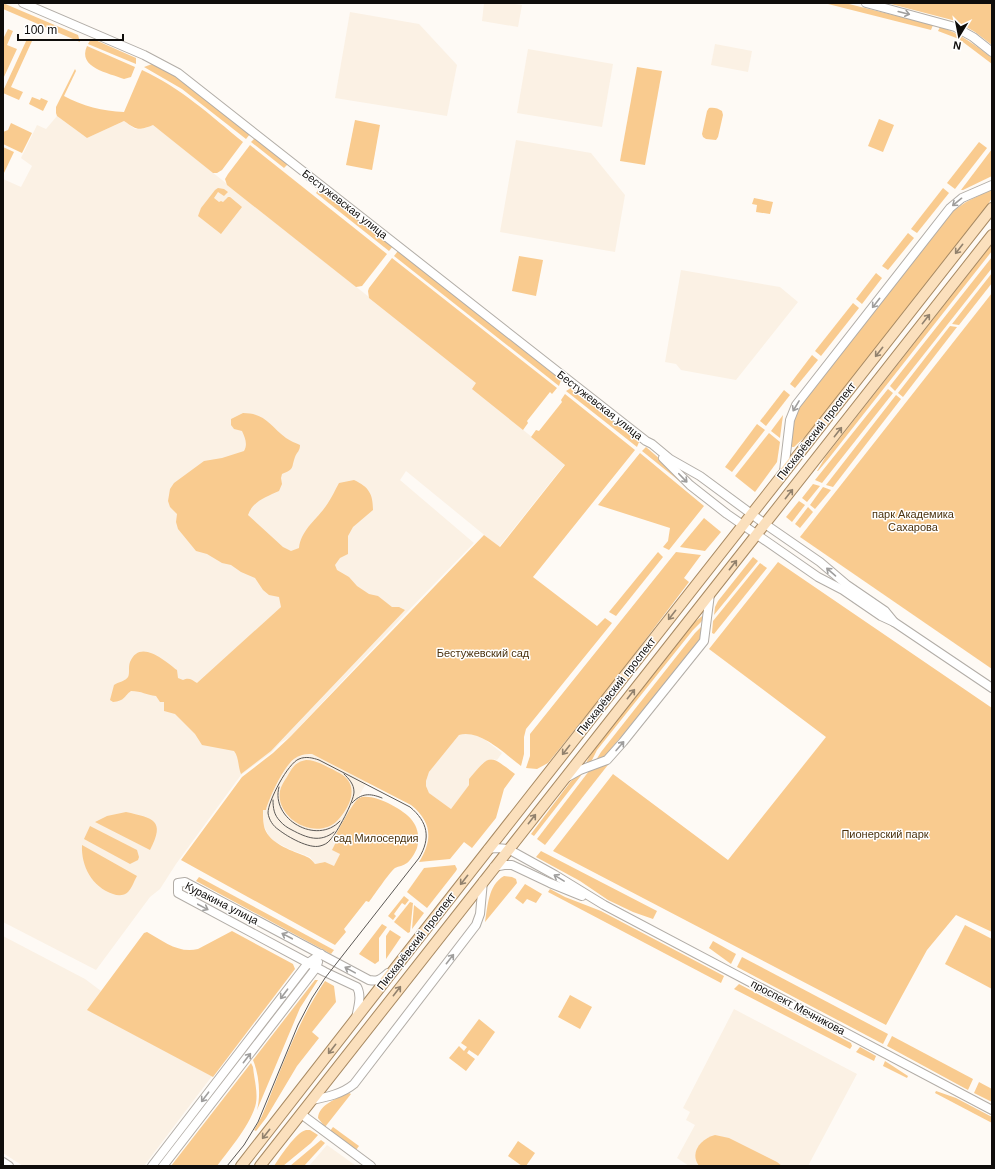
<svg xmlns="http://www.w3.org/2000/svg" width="995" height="1169" viewBox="0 0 995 1169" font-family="Helvetica,sans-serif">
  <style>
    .built { fill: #fbf1e4; fill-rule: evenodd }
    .green { fill: #f9cb8f }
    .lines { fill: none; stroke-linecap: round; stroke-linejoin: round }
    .minor-casing { stroke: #b2ada7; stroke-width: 10 }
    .major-casing { stroke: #a78962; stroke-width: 12 }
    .minor { stroke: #fff; stroke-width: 8 }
    .major { stroke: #fbe0bd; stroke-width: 10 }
    .tram { stroke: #5b5855; stroke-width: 1 }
    .oneway { stroke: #9f9e9d }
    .oneway2 { stroke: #91816d }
    .labels { text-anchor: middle; stroke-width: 3; stroke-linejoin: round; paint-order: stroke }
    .street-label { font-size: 11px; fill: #0f0d0b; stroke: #fff }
    .park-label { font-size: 11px; fill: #4b320e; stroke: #fff }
  </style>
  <rect width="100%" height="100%" fill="#fefaf5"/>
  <!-- built -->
  <g class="built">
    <path d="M484,3H508L522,5L518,27L482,21Z"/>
    <path d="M350,12L419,24L457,65L447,116L335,98Z"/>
    <path d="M715,44L752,51L748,72L711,65Z"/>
    <path d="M528,49L613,64L602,127L517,113Z"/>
    <path d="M57,116L87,138L124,121L135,129H142L153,125L477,383L473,389L565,464L499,547L406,471L400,480L474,543L408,611L290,737L280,743L272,752L241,775L176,864L160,889L150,897L96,970L3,922V179L21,187L32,166L21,158L37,125L46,129Z"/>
    <path d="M516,140L591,153L625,195L615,252L500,232Z"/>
    <path d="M681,270L780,287L798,302L736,380L681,370L676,364L665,362Z"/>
    <path d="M465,733L473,734L484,739L502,753L497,760L491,759L483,763L469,779V785L451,809L429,793L426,786V781L429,772L459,735Z"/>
    <path d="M312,754L367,782L333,840L336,842L340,854L334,867L325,862L315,864L310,857L289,849L274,841L269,836L264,826L263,810L266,809L268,801L288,764L298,756ZM349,803L343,815L336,822L299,824L287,816L283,811L281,804Z"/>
    <path d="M3,936L85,979L101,991L88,1010L212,1076L144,1166H23L3,1153Z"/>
    <path d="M734,1009L857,1074L808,1166H689L677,1158L695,1125L686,1120L690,1112L683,1108Z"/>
    <path d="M327,1145L345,1158L356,1166H309Z"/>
  </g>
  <!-- green -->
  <g class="green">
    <path d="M3,3L78,35L80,42L3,9Z"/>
    <path d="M824,3H845L933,25L931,30Z"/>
    <path d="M887,3H992V45L975,32L956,21Z"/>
    <path d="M940,27C961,34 974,44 992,58V64L959,39L938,31Z"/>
    <path d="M8,29L13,31L7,45L17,49L3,79V39Z"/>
    <path d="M27,39L32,41L11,87L23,92L19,100L3,93V91Z"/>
    <path d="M91,39H93L136,58V64L88,44Z"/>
    <path d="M87,46L135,67L131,77L124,79C109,73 77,68 87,46Z"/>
    <path d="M152,64L176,76L186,84L250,134L246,139L182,89L144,67Z"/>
    <path d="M637,67L662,71L645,165L620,161Z"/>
    <path d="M75,69L76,71L64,96C82,106 103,111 124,112L142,70C181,88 210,115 243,142L222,170L217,173H213L153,125C138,131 137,130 124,121L87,138L57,116L56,113V107Z"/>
    <path d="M32,97L40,100L41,98L48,101L43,111L29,104Z"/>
    <path d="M709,108C713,107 718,108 722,111L723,115L718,137L716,140L706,139L703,137L702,134L707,111Z"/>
    <path d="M879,119L894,125L883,152L868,146Z"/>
    <path d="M355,120L380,125L372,170L346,165Z"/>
    <path d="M11,123L32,133L22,153L3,144V132L8,130Z"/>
    <path d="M255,138L288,164L284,168L251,142Z"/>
    <path d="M979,142L987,148L955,189L947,183Z"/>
    <path d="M250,145L387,254L362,286L356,287L227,185L225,179L228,174Z"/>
    <path d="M3,147L14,152L3,175Z"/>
    <path d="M992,149V176L963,190H961Z"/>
    <path d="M218,188L224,189L228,192L224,196L218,192L214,198L219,202L221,201L223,202L228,197H230L242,207L221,234L198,216L201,208L215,190Z"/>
    <path d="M943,188L949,193L917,233L911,229Z"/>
    <path d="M319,189L393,246L389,251L316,193Z"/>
    <path d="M992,189V198L983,212L810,432L794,447H792C789,432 795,413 803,402L953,211L966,202Z"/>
    <path d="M754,198L773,202L770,214L756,212L757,205L752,204Z"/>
    <path d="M908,233L914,238L888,270L882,266Z"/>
    <path d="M992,244V251L829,458L818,471H817L826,456Z"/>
    <path d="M398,251L561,380L559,386L394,256Z"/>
    <path d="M519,256L543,260L536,296L512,291Z"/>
    <path d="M992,257V268L895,391L890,386Z"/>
    <path d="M392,258L557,388L552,394L550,392L527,421L528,423L523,430L472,389L476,383L369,298L368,291L369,288Z"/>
    <path d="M876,273L882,278L862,304L856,299Z"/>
    <path d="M992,273V283L959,325L952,324Z"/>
    <path d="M992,293V669L800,537Z"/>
    <path d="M853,303L859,308L821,356L815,351Z"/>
    <path d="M950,326L957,327L903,397L898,393Z"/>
    <path d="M812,355L818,360L795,388L790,384Z"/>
    <path d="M571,388L639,442L637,447L566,391Z"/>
    <path d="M888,389L893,393L822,483L815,480Z"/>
    <path d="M784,390L790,395L766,426L760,421Z"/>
    <path d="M565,394L635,450L533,577L597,626L605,618L612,623L526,729L524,737V754L521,766C505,754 480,729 459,735L429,772L426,781V786L429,793L451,809L469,785V779C490,754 489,754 515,774L504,789L496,818L472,848L464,842L450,859L419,862C433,840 432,822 411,805L312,754C305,754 299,755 294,759C284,766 269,798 266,810H263C263,815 263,821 264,826C267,841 287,849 300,854C307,857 310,857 315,864L325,862L334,866L340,854L332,850L336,842L333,840C338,831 352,803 359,798C372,792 403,809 411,819C418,827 420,838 417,848C415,853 411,860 407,863C403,866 399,866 395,868C389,873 375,894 369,902L366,901L344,929L346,932L335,945L181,860L242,777L273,753L290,737L484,535L500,547L565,465L531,437L536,430L539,431L562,402L561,400Z"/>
    <path d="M896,395L901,399L833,487L826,485Z"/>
    <path d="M243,413C265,413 270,426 286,438C290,441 296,443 300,445C300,451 297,452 295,457C291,468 295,469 282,474L281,478L282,484L279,491C266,497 253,501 248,515L283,547L291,551L299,548C301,529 318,519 328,503C332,497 335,490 339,483L354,480C369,487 373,494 373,510L353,527L348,536V554L340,558L335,565L337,570L349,577L357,586L369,594L378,596L392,607H399L405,610L271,751L241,774C238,767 239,757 234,751L202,745L195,734L175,714L164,711V702H160L156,696C146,695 142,691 131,691C124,696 125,701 113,702L110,700L114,685C118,682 126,681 128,677C130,673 128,667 130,662C140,638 165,661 177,670L178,678L183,680C189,677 192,680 197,683L281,607L279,597L269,595L263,590L255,578L241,572L231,565L222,563L207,554L196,551L178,529L176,522L177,514L170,507L168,501L170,489L174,483L204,461L222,458L244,451C248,444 245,438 242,431L234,429L231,425V419Z"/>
    <path d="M783,415L780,438L771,431Z"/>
    <path d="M757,424L765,430L732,472L725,467Z"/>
    <path d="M769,433L780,442L777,462L755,492L735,476Z"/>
    <path d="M646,447L661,460L683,484L642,451Z"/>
    <path d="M640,453L704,506L669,550L663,547L668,541L670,528L598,505Z"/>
    <path d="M813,484L820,486L807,502L802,498Z"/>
    <path d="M823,487L831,490L815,509L810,505Z"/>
    <path d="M799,501L805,505L792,522L786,517Z"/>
    <path d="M808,507L813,512L800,528L795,524Z"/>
    <path d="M704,518L721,532L705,551L680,547Z"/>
    <path d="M658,552L663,557L616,616L609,612Z"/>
    <path d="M676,552L701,555L684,578L689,582L617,677L548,763L537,769L526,768L530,756V734Z"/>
    <path d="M753,557L758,561L714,615L715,607L718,601Z"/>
    <path d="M778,562L992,708V932L956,915L927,950L886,1025L553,851L613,774L728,860L826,737L709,649Z"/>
    <path d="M760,563L767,568L714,634L712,633L713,621Z"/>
    <path d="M702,616V621L693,630L597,750L591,762L586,763L595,746L689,627Z"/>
    <path d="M702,626L701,640L605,756L596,760L601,752L695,633Z"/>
    <path d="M306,760C316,760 323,765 332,769C337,772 343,774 347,779C358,792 347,810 338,820C317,842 275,819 280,791C281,786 284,781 287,777C292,768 295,762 306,760Z"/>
    <path d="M611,761L545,845L537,839L589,771Z"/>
    <path d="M583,773L534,836L531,834L571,781L575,777Z"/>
    <path d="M126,812C153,818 166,820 150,850L95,822L107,816Z"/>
    <path d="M90,826L137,850L139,857L138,860L130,864L84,839Z"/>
    <path d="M82,845L137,876C134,881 132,888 128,892C124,896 118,896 113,894C92,887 81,866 82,845Z"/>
    <path d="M541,851L657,911L653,919L633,912L608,900L580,881L536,857Z"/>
    <path d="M455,865L457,869L456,871L427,908L407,892L424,868Z"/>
    <path d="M504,876L512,877L516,879L517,883L485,922C488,906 488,885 504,876Z"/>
    <path d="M199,877L334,950L331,954L196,881Z"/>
    <path d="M525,884L542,894L536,903L527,899L523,904L515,898Z"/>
    <path d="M550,889L565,897L601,911L724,976L721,983L548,892Z"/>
    <path d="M404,896L409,900L405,905L402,903L394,914L396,916L393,920L388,916Z"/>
    <path d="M410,902L413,903L410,932L408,933L394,922Z"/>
    <path d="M414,905L424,913L412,929Z"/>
    <path d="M382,924L387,927L379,938V961L375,964L359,954Z"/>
    <path d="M965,925L992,939V989L945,964Z"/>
    <path d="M390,930L401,937L386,959V936Z"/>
    <path d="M232,931L293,964L295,969L213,1077L87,1010L144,933L147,932C163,941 179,954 198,949Z"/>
    <path d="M713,941L736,954L731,964L709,948Z"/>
    <path d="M742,957L888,1034L883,1044L737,967Z"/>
    <path d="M315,980H318L300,1008L257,1110C261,1095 259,1074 253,1060Z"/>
    <path d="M325,981L334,986L336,1002L312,1032L319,1038L297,1066L266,1118L256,1131L254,1130L262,1116C281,1070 297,1022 325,981Z"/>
    <path d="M739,984L851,1043L852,1046L850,1049L734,989Z"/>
    <path d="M570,995L592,1007L580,1029L558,1017Z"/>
    <path d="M479,1019L495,1032L478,1056L469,1050L467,1053L475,1059L466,1071L449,1058L459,1046L464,1051L467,1047L461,1043Z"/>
    <path d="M892,1036L973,1079L968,1090L887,1046Z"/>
    <path d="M860,1047L876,1056L874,1061L856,1052Z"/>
    <path d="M885,1061L908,1076L907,1078L883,1066Z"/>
    <path d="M251,1063L253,1067C254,1078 258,1092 256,1103C252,1123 229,1150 217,1166H171Z"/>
    <path d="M979,1082L992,1089V1102L974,1093Z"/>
    <path d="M936,1091L956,1098L992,1117V1123L935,1093Z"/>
    <path d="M349,1093L351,1094L325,1127L318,1118C319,1104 338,1098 349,1093Z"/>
    <path d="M333,1127L359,1146L356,1150L330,1131Z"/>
    <path d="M306,1130H310L318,1135L311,1143L283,1166H274C280,1157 296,1132 306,1130Z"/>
    <path d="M715,1135L729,1138L777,1162L782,1166H699C689,1152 701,1139 715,1135Z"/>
    <path d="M321,1140L325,1143L304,1166H290Z"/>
    <path d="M518,1141L535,1153L526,1166H522L508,1156Z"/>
  </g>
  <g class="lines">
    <!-- minor casing -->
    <g class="minor-casing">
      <g id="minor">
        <path d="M23,3L144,55L178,73L646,441L652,444L670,459L700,476L765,524L820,562L847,585L885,611L894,622"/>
        <path d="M866,3L955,27L973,37L992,52"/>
        <path d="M663,458L690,485L727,514L818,577L843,590L881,616L894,622L992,688"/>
        <path d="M784,471L790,420L796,405L950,208L962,198L992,185"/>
        <path d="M566,778L580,770L607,760L623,742L704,641L710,594"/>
        <path d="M488,849L496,848L508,849L555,875L604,905L992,1110"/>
        <path d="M494,867L504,865H512L550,883L582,896"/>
        <path d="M356,1018C358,1008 362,996 357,987L325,972L178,893V883L185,882L369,980C378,982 381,979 388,973"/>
        <path d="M312,1100C327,1097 342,1094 354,1084L476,925L480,914L483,881"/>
        <path d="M301,1114L371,1166"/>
        <path d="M3,1162L9,1166"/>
        <path d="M152,1166L308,963L321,954"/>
        <path d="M163,1166L316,968L318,962"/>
      </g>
    </g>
    <!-- major casing -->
    <g class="major-casing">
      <g id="major">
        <path d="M241,1166L396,967L992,208"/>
        <path d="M260,1166C503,855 749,546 992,235"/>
      </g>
    </g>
    <!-- minor -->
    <use href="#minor" class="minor"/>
    <!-- major -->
    <use href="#major" class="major"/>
    <!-- tram -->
    <g class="tram">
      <path d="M279,787C270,819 317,846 340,821"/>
      <path d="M273,800C273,808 274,815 280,821C283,825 288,828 292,830C307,838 320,843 334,832"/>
      <path d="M352,803C361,793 370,793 382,798"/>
      <path d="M227,1166L244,1145L258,1122L298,1025L312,998L325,978L419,858C431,838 428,822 410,807L319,760C313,758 306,756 299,759C288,763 268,801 268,813C269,820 273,826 279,830C288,837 309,849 320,846C324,845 328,843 330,840C337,833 354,801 354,792C354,784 349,779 344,774"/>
    </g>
  </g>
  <!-- one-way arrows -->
  <defs><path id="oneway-shaft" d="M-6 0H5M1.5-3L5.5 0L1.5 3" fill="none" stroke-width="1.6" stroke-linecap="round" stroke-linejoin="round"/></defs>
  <g class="oneway">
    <use href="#oneway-shaft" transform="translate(904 13) rotate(14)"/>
    <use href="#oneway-shaft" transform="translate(957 202) rotate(141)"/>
    <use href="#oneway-shaft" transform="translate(876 303) rotate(128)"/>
    <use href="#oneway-shaft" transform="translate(796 406) rotate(121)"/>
    <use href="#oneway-shaft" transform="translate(683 478) rotate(46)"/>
    <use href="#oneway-shaft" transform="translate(831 572) rotate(-139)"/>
    <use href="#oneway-shaft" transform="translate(620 746) rotate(-49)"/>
    <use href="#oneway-shaft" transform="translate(559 878) rotate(-149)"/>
    <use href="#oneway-shaft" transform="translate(203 907) rotate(28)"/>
    <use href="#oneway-shaft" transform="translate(287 936) rotate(-152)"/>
    <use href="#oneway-shaft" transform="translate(450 959) rotate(-52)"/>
    <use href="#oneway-shaft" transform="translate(350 970) rotate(-151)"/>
    <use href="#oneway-shaft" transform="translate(284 994) rotate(127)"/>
    <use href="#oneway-shaft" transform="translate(247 1058) rotate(-52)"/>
    <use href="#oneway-shaft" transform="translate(205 1097) rotate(127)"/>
  </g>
  <g class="oneway2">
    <use href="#oneway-shaft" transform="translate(959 249) rotate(128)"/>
    <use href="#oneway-shaft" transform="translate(926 319) rotate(-52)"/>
    <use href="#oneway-shaft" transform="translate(879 352) rotate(128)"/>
    <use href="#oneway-shaft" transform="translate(838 432) rotate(-52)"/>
    <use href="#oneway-shaft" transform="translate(789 494) rotate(-52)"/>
    <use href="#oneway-shaft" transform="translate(733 565) rotate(-52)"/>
    <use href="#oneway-shaft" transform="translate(672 615) rotate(128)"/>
    <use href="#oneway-shaft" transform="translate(631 694) rotate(-52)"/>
    <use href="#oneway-shaft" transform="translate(566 750) rotate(128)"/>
    <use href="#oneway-shaft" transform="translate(532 819) rotate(-52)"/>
    <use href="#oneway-shaft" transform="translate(464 880) rotate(128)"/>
    <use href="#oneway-shaft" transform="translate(397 991) rotate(-52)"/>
    <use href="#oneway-shaft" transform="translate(332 1049) rotate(128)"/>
    <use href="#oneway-shaft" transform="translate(266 1134) rotate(128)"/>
  </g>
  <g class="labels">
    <!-- street labels -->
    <g class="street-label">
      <text transform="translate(345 204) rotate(38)" y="4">Бестужевская улица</text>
      <text transform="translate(600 405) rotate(38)" y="4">Бестужевская улица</text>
      <text transform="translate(816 431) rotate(-52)" y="4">Пискарёвский проспект</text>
      <text transform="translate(616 686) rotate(-52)" y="4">Пискарёвский проспект</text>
      <text transform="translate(222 903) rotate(27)" y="4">Куракина улица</text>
      <text transform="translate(416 941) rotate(-52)" y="4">Пискарёвский проспект</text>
      <text transform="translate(798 1007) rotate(28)" y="4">проспект Мечникова</text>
    </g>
    <!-- park labels -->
    <g class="park-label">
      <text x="913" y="518">парк Академика<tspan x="913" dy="13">Сахарова</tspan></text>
      <text x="483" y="657">Бестужевский сад</text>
      <text x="885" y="838">Пионерский парк</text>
      <text x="376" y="842">сад Милосердия</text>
    </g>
  </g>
  <!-- border -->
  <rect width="995" height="1169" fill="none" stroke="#0f0d0b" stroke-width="8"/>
  <!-- north arrow -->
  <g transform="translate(959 36) rotate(190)" stroke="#ffffff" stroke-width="3" paint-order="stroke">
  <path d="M0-3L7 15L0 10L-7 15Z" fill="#0f0d0b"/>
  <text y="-6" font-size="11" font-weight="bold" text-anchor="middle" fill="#0f0d0b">N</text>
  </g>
  <!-- scale -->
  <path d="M18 34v6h105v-6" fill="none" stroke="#0f0d0b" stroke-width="2"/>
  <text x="24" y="34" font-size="12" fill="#0f0d0b" stroke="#ffffff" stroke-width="3" paint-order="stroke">100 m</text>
</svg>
